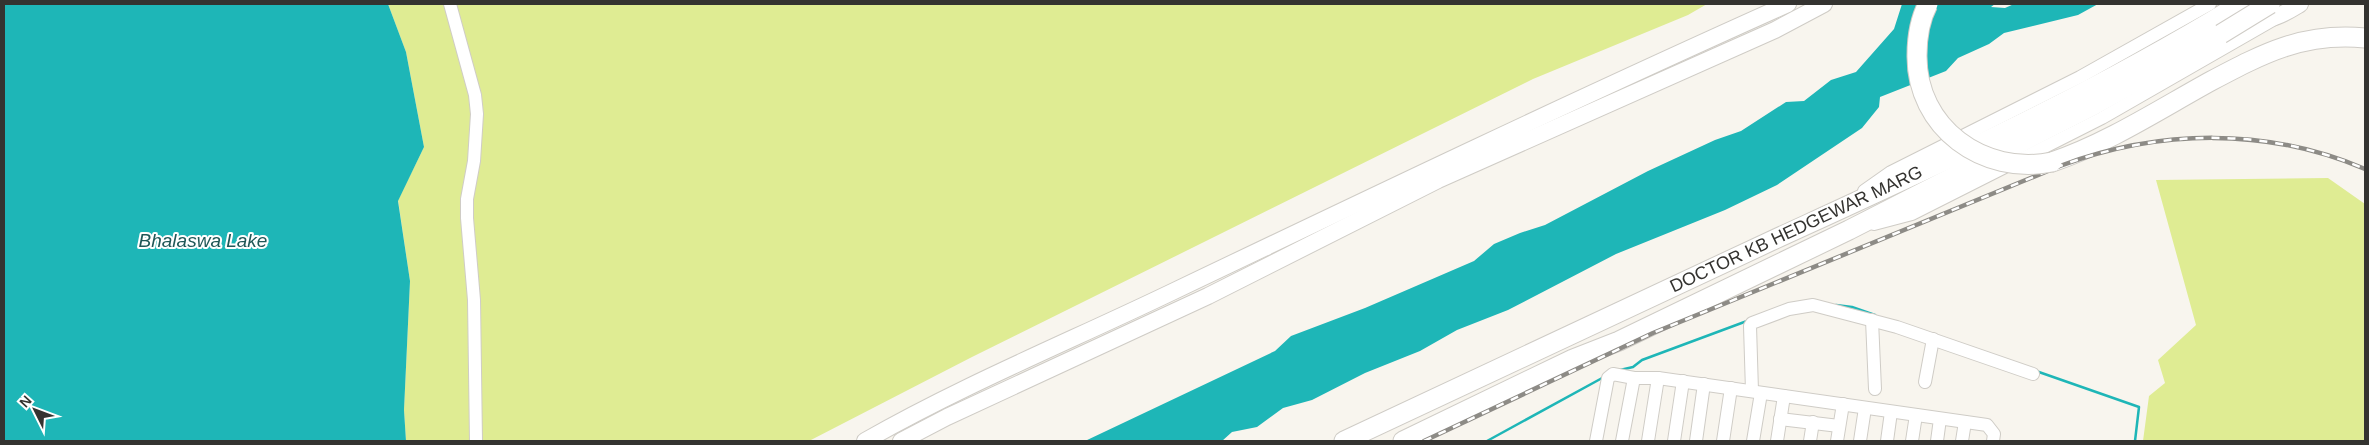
<svg xmlns="http://www.w3.org/2000/svg" width="2369" height="445" viewBox="0 0 2369 445" font-family="Helvetica,sans-serif">
  <style>
    .green { fill: #dfec93 }
    .water { fill: #1eb6b7 }
    .lines { fill: none; stroke-linecap: round; stroke-linejoin: round }
    .stream { stroke: #1eb6b7; stroke-width: 2.5 }
    .minor-casing { stroke: #cfccc6; stroke-width: 14 }
    .major-casing { stroke: #cfccc6; stroke-width: 18 }
    .highway-casing { stroke: #cfccc6; stroke-width: 21 }
    .minor { stroke: #fff; stroke-width: 12 }
    .major { stroke: #fff; stroke-width: 16 }
    .highway { stroke: #fff; stroke-width: 19 }
    .rail-casing { stroke: #8d8b86; stroke-width: 4.5 }
    .rail { stroke: #fff; stroke-width: 2.5; stroke-dasharray: 8; stroke-linecap: butt }
    .highway-bridge-casing { stroke: #cfccc6; stroke-width: 21; stroke-linecap: butt }
    .highway-bridge { stroke: #fff; stroke-width: 19 }
    .labels { text-anchor: middle; stroke-width: 4; stroke-linejoin: round; paint-order: stroke }
    .street-label { font-size: 18px; fill: #343330; stroke: #fff }
    .water-label { font-size: 19px; font-style: italic; fill: #205858; stroke: #fff }
  </style>
  <rect width="100%" height="100%" fill="#f8f5ee"/>
  <!-- green -->
  <g class="green">
    <path d="M388,4H1707L1688,15L1533,79L972,357L809,441H406L404,410L410,281L398,200L424,147L406,52Z"/>
    <path d="M2328,178L2365,204V441H2143L2149,396L2165,383L2158,360L2196,325L2156,180Z"/>
  </g>
  <!-- water -->
  <g class="water">
    <path d="M4,4H388L406,52L424,147L398,201L410,281L404,410L406,441H4Z"/>
    <path d="M1902,4H1995L1991,7L2005,8L2014,4H2098L2078,15L2004,33L1989,44L1958,58L1946,71L1880,97L1879,107L1862,128L1777,185L1725,210L1616,254L1508,310L1457,330L1420,351L1365,373L1312,400L1283,408L1257,427L1232,432L1222,441H1085L1275,351L1291,336L1365,308L1474,261L1494,244L1520,233L1545,225L1648,171L1715,140L1741,131L1786,102L1804,101L1831,80L1856,72L1894,29Z"/>
  </g>
  <g class="lines">
    <!-- stream -->
    <g class="stream">
      <path d="M1836,305L1852,307L1875,315"/>
      <path d="M1620,370L1633,367L1642,360L1747,321"/>
      <path d="M2036,371L2139,407L2135,441"/>
      <path d="M1487,441L1604,377"/>
    </g>
    <!-- minor casing -->
    <g class="minor-casing">
      <g id="minor">
        <path d="M450,4L475,95L477,114L474,161L467,199V218L474,300L476,441"/>
        <path d="M1864,191L1891,172L2080,77L2210,4"/>
        <path d="M1874,224L1912,214L2102,118L2278,17"/>
        <path d="M1872,320L1875,389"/>
        <path d="M1925,382L1933,339"/>
        <path d="M1752,391L1750,326L1752,323L1789,309L1813,305L1897,327L2033,374"/>
        <path d="M1780,419L1839,426"/>
        <path d="M1596,441L1608,378L1613,374L1634,378H1658L1987,425L1994,434L1993,441"/>
        <path d="M1622,441L1634,378"/>
        <path d="M1648,441L1658,378"/>
        <path d="M1674,441L1683,381"/>
        <path d="M1696,441L1704,384"/>
        <path d="M1723,441L1731,388"/>
        <path d="M1753,441L1761,393"/>
        <path d="M1777,441L1784,396"/>
        <path d="M1810,441L1813,422"/>
        <path d="M1837,441L1843,404"/>
        <path d="M1860,441L1865,408"/>
        <path d="M1887,441L1891,412"/>
        <path d="M1912,441L1916,415"/>
        <path d="M1937,441L1940,419"/>
        <path d="M1962,441L1965,422"/>
      </g>
    </g>
    <!-- major casing -->
    <g class="major-casing">
      <g id="major">
        <path d="M2247,6C2262,29 2282,15 2300,4"/>
        <path d="M865,441C963,385 1068,342 1170,293C1375,195 1580,97 1788,4"/>
        <path d="M901,441L947,417L1208,296L1438,180L1775,30L1824,4"/>
      </g>
    </g>
    <!-- highway casing -->
    <g class="highway-casing">
      <g id="highway">
        <path d="M2052,162C2108,143 2160,109 2211,81C2264,53 2304,32 2365,38"/>
        <path d="M1344,441C1486,374 1628,307 1771,241C1930,168 2091,96 2240,4"/>
        <path d="M1403,441L1573,359L1619,341L1849,230L2094,105L2221,34"/>
      </g>
    </g>
    <!-- minor -->
    <use href="#minor" class="minor"/>
    <!-- major -->
    <use href="#major" class="major"/>
    <!-- highway -->
    <use href="#highway" class="highway"/>
    <!-- rail casing -->
    <g class="rail-casing">
      <path id="rail" d="M1424,441L1653,333L2060,166C2159,129 2267,127 2365,169"/>
    </g>
    <!-- rail -->
    <use href="#rail" class="rail"/>
    <!-- highway-bridge casing -->
    <g class="highway-bridge-casing">
      <g id="highway-bridge">
        <path d="M1928,4C1919,21 1917,37 1917,55C1916,128 1984,176 2052,162"/>
        <path d="M2221,34L2270,4"/>
      </g>
    </g>
    <!-- highway-bridge -->
    <use href="#highway-bridge" class="highway-bridge"/>
  </g>
  <g class="labels">
    <!-- street labels -->
    <g class="street-label">
      <text transform="translate(1796 229) rotate(-25)" y="6">DOCTOR KB HEDGEWAR MARG</text>
    </g>
    <!-- water labels -->
    <g class="water-label">
      <text x="203" y="247">Bhalaswa Lake</text>
    </g>
  </g>
  <!-- border -->
  <rect width="2369" height="445" fill="none" stroke="#343330" stroke-width="10"/>
  <!-- north arrow -->
  <g transform="translate(35 410) rotate(312)" stroke="#ffffff" stroke-width="4" paint-order="stroke">
  <path d="M0-4L9 19L0 12L-9 19Z" fill="#343330"/>
  <text y="-8" font-size="14" font-weight="bold" text-anchor="middle" fill="#343330">N</text>
  </g>
</svg>
